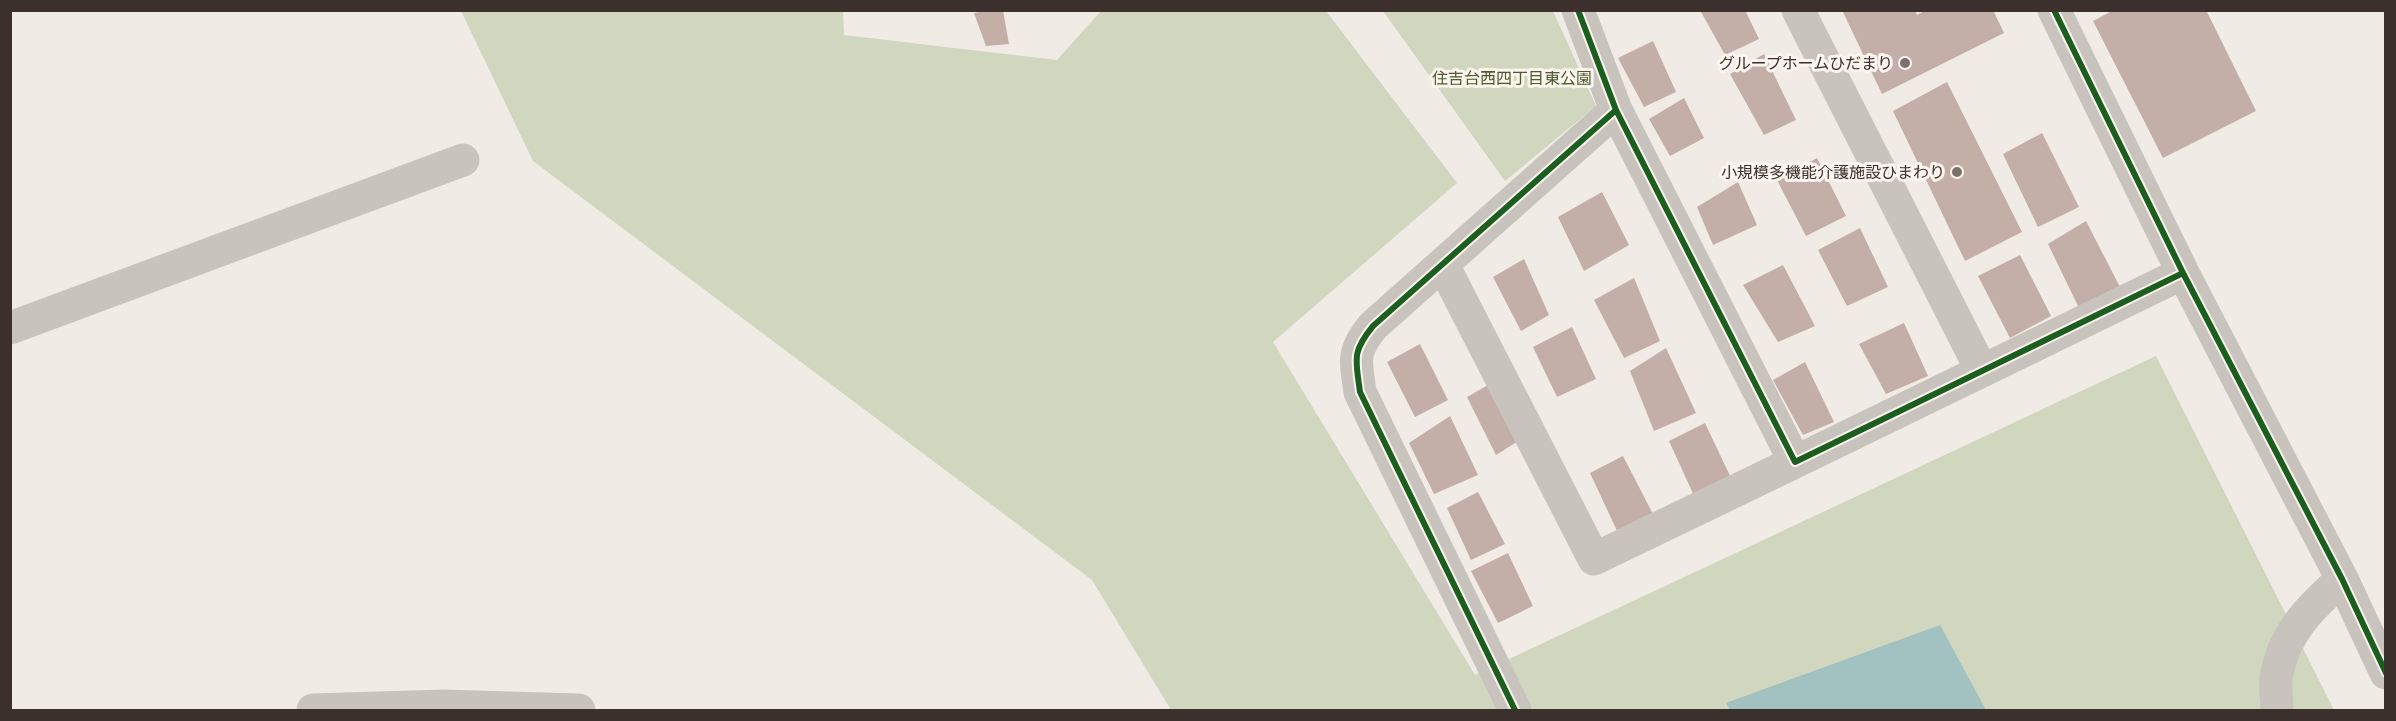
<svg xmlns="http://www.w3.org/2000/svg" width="2396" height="721" viewBox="0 0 2396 721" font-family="Figtree,'Noto Sans JP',sans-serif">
	<rect width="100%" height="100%" fill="#f0ebe5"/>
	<path fill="#d1d6bf" d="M461,11H843L844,35L1057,60L1101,11H1326L1457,183L1273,342L1475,675L2156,356L2334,710H1171L1092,580L533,161Z
		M1383,11H1553L1596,106L1505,181Z"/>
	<path fill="#a1c2c1" d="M1940,625L1986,710H1730L1726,703Z"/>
	<path fill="#c3afa7" d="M990,10H1003L1009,44L986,46L974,13Z
		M1700,10H1745L1759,39L1725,55Z
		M1842,10H1915L1917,15L1926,10H1993L2004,33L1882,94Z
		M2114,10H2206L2256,111L2163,158L2093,21Z
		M1653,41L1676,92L1644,107L1618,58Z
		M1764,54L1796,120L1764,135L1730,74Z
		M1947,82L2022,232L1965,261L1893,111Z
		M1684,98L1704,138L1670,156L1649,119Z
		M2042,133L2079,207L2038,227L2003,154Z
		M1817,158L1846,216L1806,236L1777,180Z
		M1738,182L1757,225L1713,245L1697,207Z
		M1602,192L1629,245L1584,271L1558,217Z
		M2086,221L2121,289L2079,308L2048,244Z
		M1860,228L1888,287L1847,306L1818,250Z
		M2020,255L2051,316L2010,338L1978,276Z
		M1524,259L1549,315L1521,331L1493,277Z
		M1783,265L1815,326L1778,342L1743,285Z
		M1634,278L1660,341L1624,358L1594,300Z
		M1904,323L1928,376L1886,394L1859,344Z
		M1572,327L1596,379L1557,397L1533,347Z
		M1420,344L1448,400L1415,417L1387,362Z
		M1666,348L1696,413L1654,431L1630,371Z
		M1805,362L1834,422L1803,435L1773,380Z
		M1490,384L1520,440L1496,455L1467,397Z
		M1450,416L1478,475L1434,494L1409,443Z
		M1705,423L1731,478L1695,498L1669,441Z
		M1623,456L1654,516L1619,535L1590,473Z
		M1478,492L1505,544L1471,560L1447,508Z
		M1508,553L1533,606L1498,623L1471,571Z"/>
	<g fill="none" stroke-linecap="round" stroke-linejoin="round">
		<path stroke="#c9c3be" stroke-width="33" d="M1578,10L1616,110L1795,462L2183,273
			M1798,10L1982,371
			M2054,10L2183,273L2342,579L2386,673
			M1443,265L1594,559L1795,462
			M10,328L463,160
			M313,710L444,706L579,710
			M1515,710L1360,392C1356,360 1351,353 1373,326L1616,110
			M2277,710C2277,699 2274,685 2277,673C2285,631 2312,606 2342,579"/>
		<g stroke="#fbf5ee" stroke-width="10">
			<path id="cycleway" d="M1578,10L1616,110L1795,462L2183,273
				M2054,10L2183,273L2342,579L2386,673
				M1515,710L1360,392C1356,360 1351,353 1373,326L1616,110"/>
		</g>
		<use href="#cycleway" stroke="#1b5e20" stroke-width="6"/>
	</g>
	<g fill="#7a716c" stroke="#fbf5ee" stroke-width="2">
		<circle cx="1905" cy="63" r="6"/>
		<circle cx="1957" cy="172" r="6"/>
	</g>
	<g text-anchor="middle" stroke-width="6" stroke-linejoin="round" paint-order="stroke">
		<g font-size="16" fill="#3b302b" stroke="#fbf5ee" text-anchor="end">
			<text x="1893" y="69">グループホームひだまり</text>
			<text x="1945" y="178">小規模多機能介護施設ひまわり</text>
		</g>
		<g font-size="16" fill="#4a5a2e" stroke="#fbf5ee">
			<text x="1512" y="84">住吉台西四丁目東公園</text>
		</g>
	</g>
	<rect width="2396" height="721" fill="none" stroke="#3b302b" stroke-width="24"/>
</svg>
